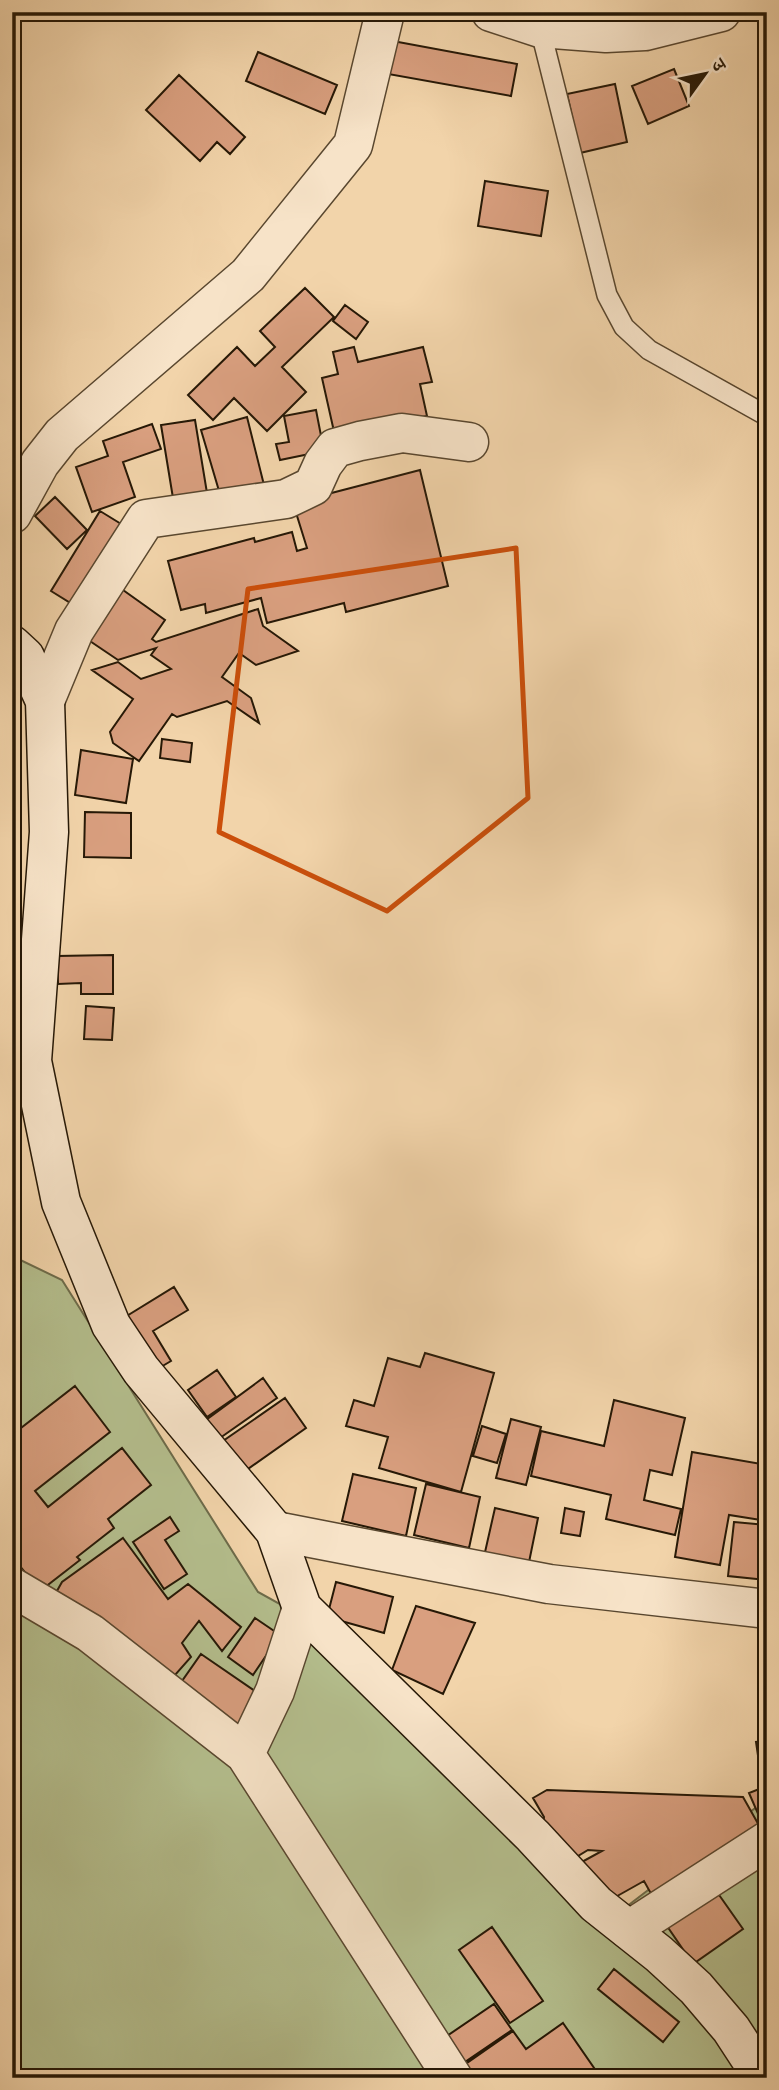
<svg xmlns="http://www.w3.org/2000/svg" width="779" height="2090" viewBox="0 0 779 2090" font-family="'EB Garamond','Noto Serif Devanagari',serif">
	<rect width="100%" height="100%" fill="#f2d4aa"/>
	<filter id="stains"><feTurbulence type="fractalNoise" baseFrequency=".00286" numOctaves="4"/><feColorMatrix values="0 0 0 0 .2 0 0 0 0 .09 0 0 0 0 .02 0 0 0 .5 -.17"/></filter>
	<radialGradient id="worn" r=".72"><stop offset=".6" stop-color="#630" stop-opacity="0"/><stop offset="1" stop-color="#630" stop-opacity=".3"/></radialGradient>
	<path fill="#b4be8d" stroke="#6d6b4a" stroke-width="2" d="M12,1256L62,1280L258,1592L316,1624L613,1917L767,1799V2078H12Z"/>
	<path fill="#d99f7f" stroke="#261806" stroke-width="2" d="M382,39L517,64L511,96L377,72Z
		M258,52L337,85L325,114L246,81Z
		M674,69L689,106L648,124L632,86Z
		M179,75L245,137L230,154L217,142L200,161L146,110Z
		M615,84L627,142L580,153L567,94Z
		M485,181L548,191L541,236L478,226Z
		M305,288L334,317L282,367L306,392L267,431L234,398L213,420L188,395L237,347L255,366L275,347L260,331Z
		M345,305L368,322L356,339L333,321Z
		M354,347L358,362L423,347L432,382L420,384L427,416L335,436L322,378L338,374L333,352Z
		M316,410L324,451L280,460L276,444L289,442L284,416Z
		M247,417L265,489L222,501L201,430Z
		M195,420L207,493L173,498L161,425Z
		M152,424L161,449L123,462L135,497L92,512L76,467L108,456L103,441Z
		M420,470L448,586L346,612L344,603L267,623L261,598L206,613L205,604L181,610L168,561L254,538L255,542L292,532L297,551L307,548L293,503Z
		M55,497L87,530L67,549L35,516Z
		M100,511L126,527L77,607L51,591Z
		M116,585L165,620L152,639L156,642L258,609L263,626L298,651L256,665L239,653L222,677L251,698L259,723L227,701L177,717L172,714L139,761L113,743L110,732L133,699L92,670L118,662L141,679L171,669L151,655L156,648L118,660L81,635Z
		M162,739L192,743L190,762L160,758Z
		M81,750L133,759L126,803L75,795Z
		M85,812L131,813V858L84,857Z
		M113,955V994H81V983L58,984L57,956Z
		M86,1006L114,1008L112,1040L84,1039Z
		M174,1287L188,1310L153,1331L171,1361L149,1374L117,1322Z
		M425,1353L494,1373L461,1492L379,1468L388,1437L346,1426L354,1400L374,1406L388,1358L420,1367Z
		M217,1370L236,1397L207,1417L188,1390Z
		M263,1378L277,1398L220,1438L206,1420Z
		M75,1386L110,1432L35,1491L48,1507L122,1448L151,1485L108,1519L114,1528L77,1557L80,1560L40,1591L12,1556V1435Z
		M285,1398L306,1428L245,1471L223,1441Z
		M614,1400L685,1418L672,1475L650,1470L644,1500L681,1509L675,1535L606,1519L611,1495L531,1476L541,1431L604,1446Z
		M511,1419L541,1427L526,1485L496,1478Z
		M482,1426L506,1434L497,1463L473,1456Z
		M692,1452L767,1465V1521L729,1515L720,1565L675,1557Z
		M353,1474L416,1488L406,1536L342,1521Z
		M426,1484L480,1497L469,1548L414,1535Z
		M495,1508L538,1518L527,1572L483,1561Z
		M565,1508L584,1512L580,1536L561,1533Z
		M170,1517L179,1531L165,1540L187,1574L164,1589L133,1542Z
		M734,1522L767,1525V1580L728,1576Z
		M123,1538L168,1599L188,1584L241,1627L222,1651L199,1621L182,1643L191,1657L168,1683L53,1598L62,1582Z
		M336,1582L393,1597L384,1633L327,1617Z
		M416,1606L475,1623L443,1694L392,1670Z
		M255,1618L280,1635L253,1675L228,1657Z
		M201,1654L268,1700L244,1738L175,1691Z
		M767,1741V1775L761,1776L756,1742Z
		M767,1786V1832H766L749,1793Z
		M547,1790L743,1797L765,1836L654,1899L644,1881L603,1904L580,1863L602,1851L588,1850L563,1865L543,1830L544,1817L533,1798Z
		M717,1892L743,1929L693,1964L667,1926Z
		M492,1927L543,2001L510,2023L459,1950Z
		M614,1969L679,2022L663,2042L598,1989Z
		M494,2004L512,2030L459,2066L441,2040Z
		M563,2023L601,2078H462L457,2070L513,2031L526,2049Z"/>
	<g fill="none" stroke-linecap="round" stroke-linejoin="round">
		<g stroke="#59472f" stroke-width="22">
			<path id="lane" d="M540,28L607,295L624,327L649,350L767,416"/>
		</g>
		<g stroke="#59472f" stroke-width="41">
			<path id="street" d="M491,12L540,28L606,33L645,31L721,12
				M12,514L40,463L62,435L248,275L353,145L385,12
				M45,701L74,631L146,519L286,499L313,486L323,464L335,448L360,441L402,433L469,442
				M275,1531L549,1584L767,1609
				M12,1587L90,1633L245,1754L275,1691L302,1608
				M245,1754L453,2078
				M629,1930L767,1841"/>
		</g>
		<g stroke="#261806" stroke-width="41">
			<path id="secondary" d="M12,645L25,657L45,701L49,832L32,1061L61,1202L111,1325L141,1370L275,1531L302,1608L533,1836L596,1904L659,1954L696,1988L731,2029L763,2078"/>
		</g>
		<use href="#lane" stroke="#f7e3c8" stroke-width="19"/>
		<use href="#street" stroke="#f7e3c8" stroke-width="38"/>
		<use href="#secondary" stroke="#f7e3c8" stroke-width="38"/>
	</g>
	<path fill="none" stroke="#cb4f0b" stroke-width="5" stroke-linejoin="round" d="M516,548L528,798L387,911L219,832L248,589Z"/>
	<rect width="779" height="2090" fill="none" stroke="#f2d4aa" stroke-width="42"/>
	<rect x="14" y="14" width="751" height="2062" fill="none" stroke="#261806" stroke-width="3.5"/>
	<rect x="21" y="21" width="737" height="2048" fill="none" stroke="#261806" stroke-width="2"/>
	<g transform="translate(705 74) rotate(57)" stroke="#f7e3c8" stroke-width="5" paint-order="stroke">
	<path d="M0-5L12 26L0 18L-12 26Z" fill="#261806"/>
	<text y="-10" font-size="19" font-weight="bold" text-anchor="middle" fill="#261806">उ</text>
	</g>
	<rect width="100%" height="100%" filter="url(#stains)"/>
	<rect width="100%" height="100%" fill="url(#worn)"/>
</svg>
